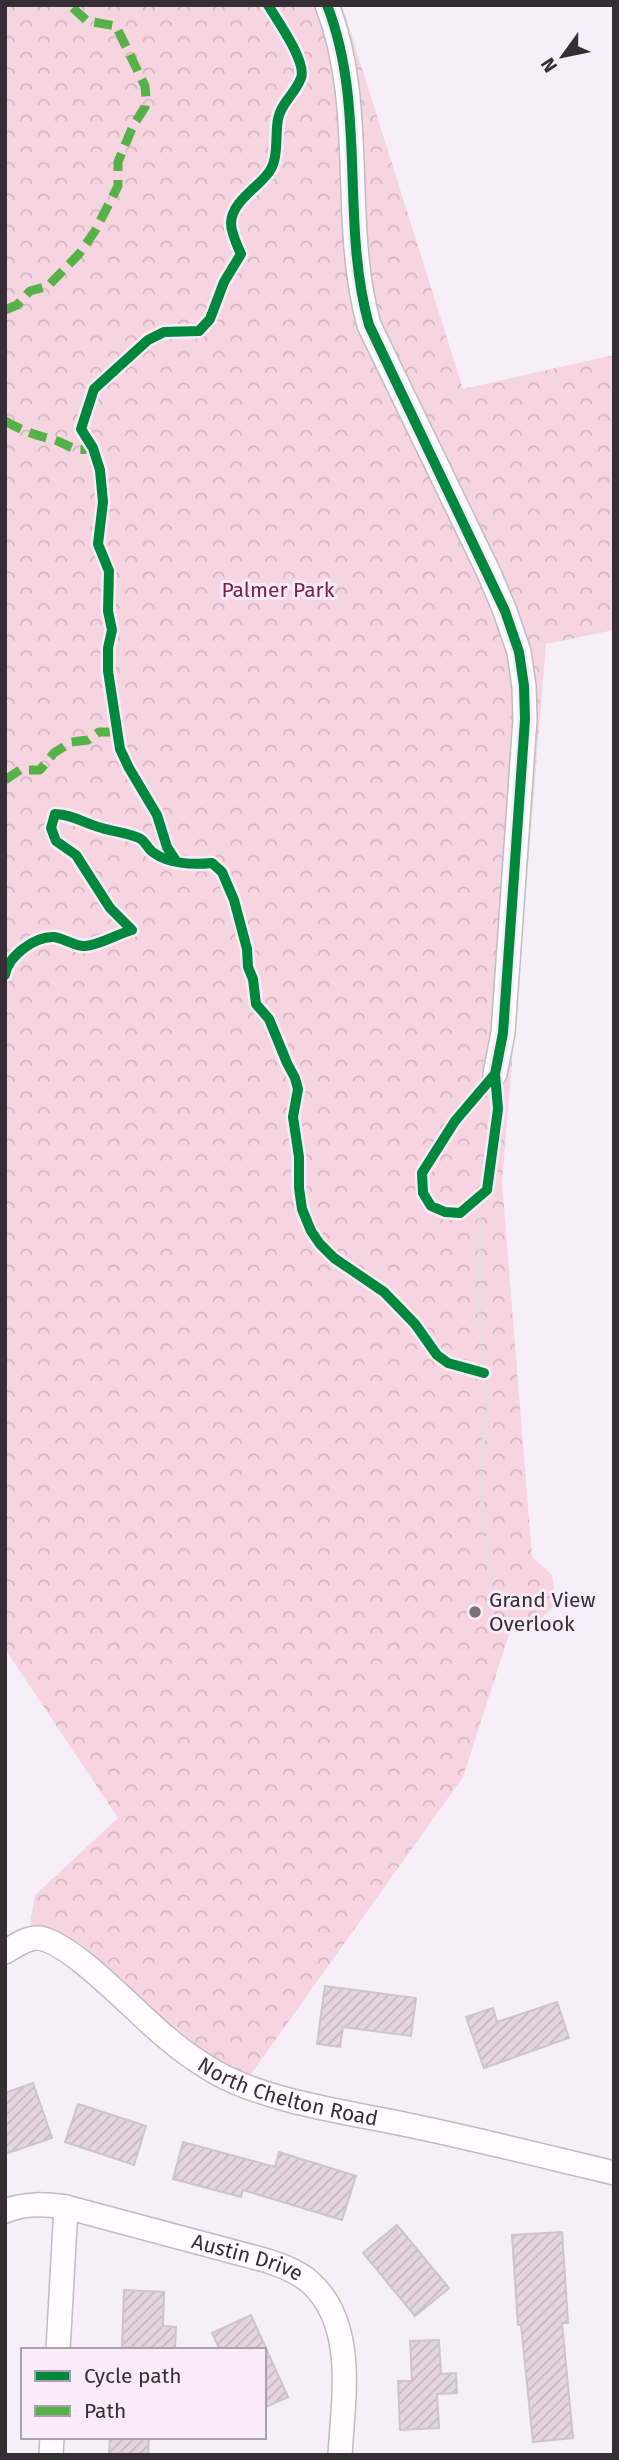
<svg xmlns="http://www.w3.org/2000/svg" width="619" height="2460" viewBox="0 0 619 2460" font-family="'Fira Sans',sans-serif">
	<defs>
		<pattern id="forest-crowns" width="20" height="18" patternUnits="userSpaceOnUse" patternTransform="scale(1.75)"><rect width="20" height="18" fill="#f6d5e1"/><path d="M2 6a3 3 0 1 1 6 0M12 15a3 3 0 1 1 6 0" fill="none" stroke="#d4b7c2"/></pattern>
		<pattern id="building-hatch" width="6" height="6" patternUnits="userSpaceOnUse" patternTransform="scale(1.75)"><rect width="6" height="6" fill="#e6d5e1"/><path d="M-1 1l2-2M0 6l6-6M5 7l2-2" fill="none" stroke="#c6b7c2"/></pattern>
	</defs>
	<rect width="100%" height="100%" fill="#f6eef8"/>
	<path fill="url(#forest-crowns)" d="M5,5H342L463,389L614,355V630L546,644L502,1183L532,1557L552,1575L556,1604L535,1625L513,1622L463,1777L251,2074L235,2071L217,2062L60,1932L44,1927L30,1925L35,1895L118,1818L5,1649Z"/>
	<path fill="url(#building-hatch)" stroke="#ccc5cb" stroke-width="2" d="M325,1986L416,1998L411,2036L343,2027L340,2047L317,2044Z
		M557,2002L569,2038L484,2068L466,2017L493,2008L497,2022Z
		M33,2083L52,2138L5,2154V2093Z
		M78,2104L146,2126L134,2165L65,2142Z
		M183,2142L275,2167L279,2152L356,2176L342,2220L243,2190L241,2197L173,2179Z
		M397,2225L449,2288L415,2316L363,2253Z
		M562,2232L568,2323H562L573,2438L533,2442L521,2325H518L512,2235Z
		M124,2290L164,2292L163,2326L176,2327L175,2350L122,2347Z
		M251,2315L288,2397L264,2408V2350H220L212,2333Z
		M439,2340L441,2374L456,2373L457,2393L437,2394L439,2428L400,2430L398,2381H412L410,2341Z
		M110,2437H149L148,2455H109Z"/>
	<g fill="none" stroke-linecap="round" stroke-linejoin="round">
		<g stroke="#c1bbc2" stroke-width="14">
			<path id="lane" d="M495,1074L498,1109L487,1190L460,1213L445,1212L431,1206L423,1193L422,1173L455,1121Z"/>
		</g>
		<g stroke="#c1bbc2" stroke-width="26">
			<g id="street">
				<path d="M327,5C367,107 340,221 369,325L489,573L505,611L519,652L524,686L525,719L503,1033L495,1074"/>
				<path id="s1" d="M5,1952C15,1946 27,1937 39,1938C73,1943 138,2015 167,2038C182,2051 198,2062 215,2072C267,2102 353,2113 413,2126C480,2140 547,2157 614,2173"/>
				<path id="s2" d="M5,2211C26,2203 44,2204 66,2207L268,2261C283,2266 299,2272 311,2283C357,2326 343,2400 340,2455"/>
				<path d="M58,2350L66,2207"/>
				<path d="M51,2455L52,2437"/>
			</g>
		</g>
		<path stroke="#e0dee0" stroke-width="4.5" stroke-dasharray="3.5 3.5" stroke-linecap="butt" d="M479,1215L481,1221L479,1307L487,1397L481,1479L483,1524L492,1580"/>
		<use href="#lane" stroke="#fefcfe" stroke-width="10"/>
		<use href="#street" stroke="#fefcfe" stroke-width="23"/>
		<path stroke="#56b246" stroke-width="9" stroke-dasharray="18 9" stroke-linecap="butt" d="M5,310L17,305L30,291L48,286L79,254L95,231L118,186V162L133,126L145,107L146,98L145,86L116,26L87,21L70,5
			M5,421C21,430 34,435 51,439C70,444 71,453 93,448
			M5,780L20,770H40L54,753L71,742L88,740L99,732H118"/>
		<g stroke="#faebfb" stroke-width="15">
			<path id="cycleway" d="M327,5C367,107 340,221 369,325L505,611L519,652L524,686L525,719L503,1033L495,1074L498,1109L487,1190L460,1213L445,1212L431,1206L423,1193L422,1173L455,1121L495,1074
				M176,861L167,847L157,815L129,768L120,749L108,671V648L112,630L108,611L109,571L98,544L103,502L100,470L93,448L81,429L94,389L148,340L164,332L199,331L210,319L224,282L241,254C237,245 231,233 231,223C232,201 258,188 269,172C279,159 275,135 278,119C281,103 295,94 301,78C307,62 277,20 268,5
				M5,975C8,956 35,936 54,937C64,938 75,947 85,946C100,945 117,934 132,930L110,908L76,855L56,841L51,828L55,814C72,814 85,824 102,828C114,832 126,832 139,838C146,841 147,849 154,853C169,864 194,865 212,863L222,872L234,900L247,949L248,967L253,979L256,1004L269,1019L287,1063L295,1078L298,1089L293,1117L299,1157V1188L302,1209L311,1231L320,1244L334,1258L384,1292L415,1324L437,1355L448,1363L484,1373"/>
		</g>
		<use href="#cycleway" stroke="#00873e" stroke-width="10"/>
	</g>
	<circle fill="#797279" stroke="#faebfb" stroke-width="2.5" cx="475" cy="1612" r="7"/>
	<g text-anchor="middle" stroke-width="6" stroke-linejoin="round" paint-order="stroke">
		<g font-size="21" fill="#7b2244" stroke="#faebfb">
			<text x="278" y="597">Palmer Park</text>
		</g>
		<g font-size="21" fill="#352f35" stroke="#faebfb" text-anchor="start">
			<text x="489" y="1607">Grand View<tspan x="489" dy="24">Overlook</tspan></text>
		</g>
		<g font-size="21" fill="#352f35" stroke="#faebfb">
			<text dy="7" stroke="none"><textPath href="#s1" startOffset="336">North Chelton Road</textPath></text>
			<text dy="7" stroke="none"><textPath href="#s2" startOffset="250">Austin Drive</textPath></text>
		</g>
	</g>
	<rect width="619" height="2460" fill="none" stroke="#352f35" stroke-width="14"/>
	<rect x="21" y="2348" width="245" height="91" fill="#faebfb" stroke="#aba0ac" stroke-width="2"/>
	<rect x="35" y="2371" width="35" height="10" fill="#00873e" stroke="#aba0ac" stroke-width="2"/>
	<text x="84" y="2383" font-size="21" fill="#352f35">Cycle path</text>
	<rect x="35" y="2406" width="35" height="10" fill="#56b246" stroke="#aba0ac" stroke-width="2"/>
	<text x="84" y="2418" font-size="21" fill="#352f35">Path</text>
	<g transform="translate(563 56) rotate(237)" stroke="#faebfb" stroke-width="5" paint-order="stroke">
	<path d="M0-5L12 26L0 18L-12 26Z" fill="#352f35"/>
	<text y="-10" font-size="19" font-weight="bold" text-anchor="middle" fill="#352f35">N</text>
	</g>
</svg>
